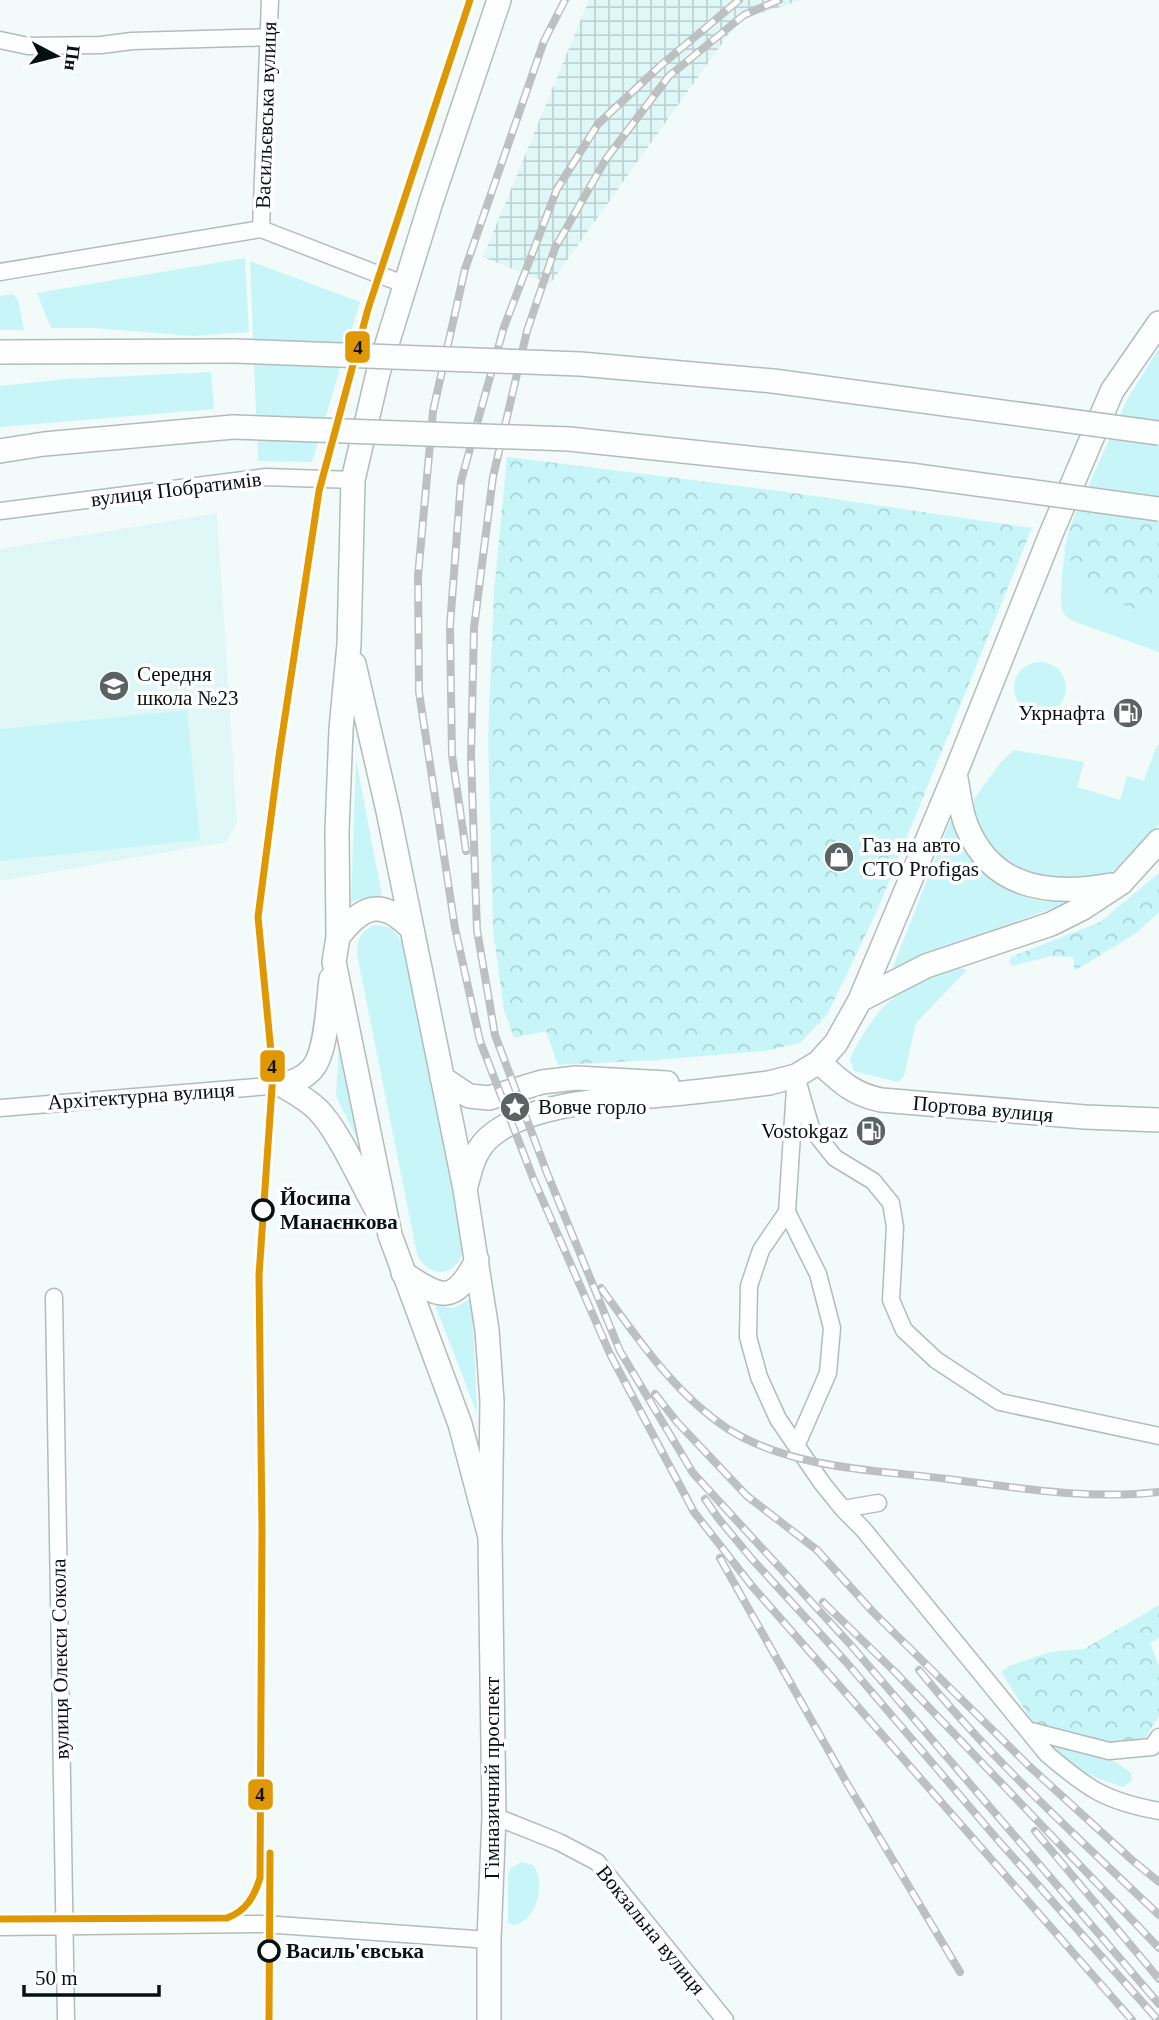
<svg xmlns="http://www.w3.org/2000/svg" width="1159" height="2020" viewBox="0 0 1159 2020" font-family="Georgia,serif">
	<defs>
		<pattern id="industrial-grid" width="8" height="8" patternUnits="userSpaceOnUse" patternTransform="scale(1.75)"><rect width="8" height="8" fill="#e0f7f8"/><path d="M0 4h8M4 0v8" fill="none" stroke="#bfd3d4"/></pattern>
		<pattern id="forest-crowns" width="20" height="18" patternUnits="userSpaceOnUse" patternTransform="scale(1.75)"><rect width="20" height="18" fill="#c8f6f8"/><path d="M2 6a3 3 0 1 1 6 0M12 15a3 3 0 1 1 6 0" fill="none" stroke="#aad2d4"/></pattern>
	</defs>
	<rect width="100%" height="100%" fill="#f2fafa"/>
	<path fill="#e0f7f8" d="M217,513L237,823L226,842L0,881V549Z"/>
	<path fill="url(#industrial-grid)" d="M589,0H801L738,21L550,284L483,257Z"/>
	<path fill="#c8f6f8" d="M245,258L249,332L193,336L93,328H51L37,293Z
		M250,261L360,302L312,462L258,461Z
		M13,294L18,300L24,330H0V296Z
		M1159,348V652L1073,621C1070,619 1067,617 1064,614C1056,603 1066,544 1069,529L1128,398Z
		M211,372L214,409L0,427V386L68,379Z
		M1014 688a26 26 0 1 1 52 0a26 26 0 1 1-52 0Z
		M187,710L200,840L0,861V729Z
		M1157,745H1159V824L1119,868L1102,876L1059,882L1018,871L999,856L987,841L975,819L974,799L1000,763L1014,750L1084,762L1077,787L1120,800L1127,776L1144,781Z
		M356,759L383,901L367,897L351,902Z
		M953,814C974,851 986,887 1032,899C1044,903 1058,901 1071,902L926,953L892,969Z
		M374,925L392,928L403,943L463,1243C464,1275 430,1283 417,1254L357,954C357,939 361,931 374,925Z
		M958,968L967,970L916,1023L904,1076L898,1082L854,1071L850,1058C877,1005 900,983 958,968Z
		M340,1030L367,1159L336,1096Z
		M472,1298L477,1413L435,1305L454,1308Z
		M1047,1742C1074,1749 1110,1753 1131,1773L1132,1781L1123,1787C1087,1775 1074,1770 1047,1742Z
		M521,1862L533,1865C547,1881 537,1923 513,1925L508,1922V1873L511,1868Z"/>
	<path fill="url(#forest-crowns)" d="M507,457L773,490L1032,528L877,911L827,1015L800,1043L765,1051L656,1060L558,1065L546,1031L514,1038L504,1010L493,930L488,736L494,592Z
		M1076,512L1159,521V606L1130,609L1105,595L1080,574L1064,550Z
		M1159,873V912L1135,934L1074,971V957L1051,956L1012,966L1009,962L1011,957L1100,922Z
		M1159,1605V1638L1150,1643L1159,1666V1716L1144,1740C1104,1749 1072,1738 1035,1726L1001,1672L1009,1666L1050,1652L1084,1649Z"/>
	<g fill="none" stroke-linecap="round" stroke-linejoin="round">
		<g stroke="#b3bbbb" stroke-width="19">
			<path id="street" d="M0,40L28,46L101,45L132,41L269,37
				M261,229L270,0
				M0,272L261,229L406,285
				M0,511L266,477L353,480
				M796,1076L811,1128L835,1158L873,1181L891,1203L895,1227L891,1300L904,1330L936,1360L1000,1402L1159,1436
				M795,1088L787,1212L818,1274L832,1328L828,1373L797,1444
				M0,1108L282,1085
				M787,1212L761,1250L749,1286L748,1337L759,1377L778,1419L822,1483L843,1509L863,1529L1047,1754C1088,1789 1105,1801 1159,1811
				M54,1297L66,2020
				M843,1509L878,1503
				M1031,1731L1109,1751L1152,1747L1159,1737
				M494,1816L559,1842L597,1862L725,2020
				M0,1927L264,1924L489,1940"/>
		</g>
		<g stroke="#b3bbbb" stroke-width="26">
			<path id="secondary" d="M0,352L233,351
				M0,451L44,444L233,427
				M354,664L388,811L465,1189L487,1330L492,1401L490,1537L494,1816L489,1940V2020
				M955,774C959,791 960,811 967,827C993,890 1051,896 1111,885
				M338,937C361,907 380,897 410,927
				M860,1000L926,966L1051,924L1083,908L1121,883L1159,841
				M819,1062C840,1081 852,1094 881,1100L1085,1117L1159,1120
				M442,1078L469,1096L489,1098L542,1082L576,1078L667,1083
				M282,1085C295,1093 307,1099 318,1110C339,1131 363,1186 379,1214
				M282,1085C292,1082 303,1079 311,1070C327,1055 328,1001 331,979
				M466,1186C471,1167 475,1148 492,1135C534,1101 620,1099 673,1094C705,1091 737,1087 769,1083L796,1076L819,1062L836,1043L860,1000L955,774L1051,534L1112,391L1159,323
				M403,1273C441,1299 454,1305 477,1260
				M490,1537L460,1424L390,1235L334,962L338,937L337,831L341,729L349,644L353,480L378,373L431,202L499,0"/>
		</g>
		<use href="#street" stroke="#fdfefe" stroke-width="16"/>
		<use href="#secondary" stroke="#fdfefe" stroke-width="23"/>
		<g stroke="#bdc0c0" stroke-width="8">
			<path id="rail" d="M565,0L544,41L465,269L433,411L418,576L419,692L455,928L480,1041L533,1178L610,1354L694,1512L752,1586L1132,2020
				M779,0L744,15L669,76L606,159L555,248L527,331L493,477L474,628L471,757L477,930L495,1035L547,1173L620,1351L693,1473L849,1643L1159,2004
				M466,851L452,755L450,626L461,481L504,327L557,189L598,124L660,66L739,0
				M601,1288C638,1339 675,1394 728,1429C792,1469 875,1470 948,1479C1018,1488 1089,1500 1159,1492
				M655,1394L677,1422L747,1496L817,1550L873,1612L1028,1765L1132,1860L1159,1882
				M705,1499L718,1518L752,1559L847,1663L997,1839L1158,2020
				M720,1558L848,1785L960,1972
				M823,1602L896,1673L1159,1948
				M919,1670C991,1759 1076,1836 1159,1915
				M1035,1831L1159,1979"/>
		</g>
		<use href="#rail" stroke="#fff" stroke-width="5" stroke-dasharray="16" stroke-linecap="butt"/>
		<g stroke="#b3bbbb" stroke-width="26" stroke-linecap="butt">
			<path id="secondary-bridge" d="M233,351L580,364L773,381L1159,433
				M233,427L569,439L910,475L1159,509"/>
		</g>
		<use href="#secondary-bridge" stroke="#fdfefe" stroke-width="23"/>
		<g stroke="#fff" stroke-width="12">
			<path id="tram-1" d="M0,1919L227,1918C246,1911 254,1897 260,1878L262,1529L259,1275L273,1073L258,917L279,756L319,491L368,309L470,0
				M269,2020L270,1853"/>
		</g>
		<use href="#tram-1" stroke="#df9702" stroke-width="7"/>
	</g>
	<defs>
		<g id="school-disc" transform="scale(1.575)"><circle r="9.5" fill="#5a6363" stroke="#fff"/><path d="M0-5L7-2L0 1L-7-2ZM-4 1L0 2.5L4 1V4Q0 6-4 4Z" fill="#fff"/></g>
		<g id="fuel-disc" transform="scale(1.575)"><circle r="9.5" fill="#5a6363" stroke="#fff"/><path d="M-5.5-6h7V0h2V4h1.3V-2.5L3-4.5l.8-.8L6-3V5H2.5V1h-1V6h-7ZM-4.2-4.7v3.2H.2V-4.7Z" fill="#fff"/></g>
		<g id="shop-disc" transform="scale(1.575)"><circle r="9.5" fill="#5a6363" stroke="#fff"/><path d="M-5-2.5h2.3a2.7 3.5 0 0 1 5.4 0H5L5.5 6h-11ZM-1.5-2.5h3a1.5 2.3 0 0 0-3 0Z" fill="#fff"/></g>
		<g id="sight-disc" transform="scale(1.575)"><circle r="9.5" fill="#5a6363" stroke="#fff"/><path d="M0-6L1.8-2.2L6-1.7L2.9 1.2L3.7 5.4L0 3.3L-3.7 5.4L-2.9 1.2L-6-1.7L-1.8-2.2Z" fill="#fff"/></g>
	</defs>
	<g fill-rule="evenodd">
		<use href="#school-disc" x="114" y="686"/>
		<use href="#fuel-disc" x="1128" y="713"/>
		<use href="#shop-disc" x="839" y="857"/>
		<use href="#sight-disc" x="515" y="1107"/>
		<use href="#fuel-disc" x="871" y="1131"/>
	</g>
	<g fill="#fff" stroke="#081112" stroke-width="3.5">
		<circle cx="263" cy="1210" r="10"/>
		<circle cx="269" cy="1951" r="10"/>
	</g>
	<g text-anchor="middle" stroke-width="7" stroke-linejoin="round" paint-order="stroke">
		<g font-size="21" fill="#081112" stroke="#fff">
			<text transform="translate(266 115) rotate(-88)" y="7">Васильєвська вулиця</text>
			<text transform="translate(176 489) rotate(-7)" y="7">вулиця Побратимів</text>
			<text transform="translate(141 1096) rotate(-4)" y="7">Архітектурна вулиця</text>
			<text transform="translate(983 1109) rotate(5)" y="7">Портова вулиця</text>
			<text transform="translate(60 1659) rotate(-91)" y="7">вулиця Олекси Сокола</text>
			<text transform="translate(492 1778) rotate(-90)" y="7">Гімназичний проспект</text>
			<text transform="translate(651 1930) rotate(51)" y="7">Вокзальна вулиця</text>
		</g>
		<g font-size="21" fill="#081112" stroke="#fff" text-anchor="start">
			<text x="137" y="681">Середня<tspan x="137" dy="24">школа №23</tspan></text>
			<text x="1105" y="720" text-anchor="end">Укрнафта</text>
			<text x="862" y="852">Газ на авто<tspan x="862" dy="24">СТО Profigas</tspan></text>
			<text x="538" y="1114">Вовче горло</text>
			<text x="848" y="1138" text-anchor="end">Vostokgaz</text>
		</g>
		<g font-size="21" font-weight="bold" fill="#081112" stroke="#fff" text-anchor="start">
			<text x="280" y="1205">Йосипа<tspan x="280" dy="24">Манаєнкова</tspan></text>
			<text x="286" y="1958">Василь'євська</text>
		</g>
	</g>
	<g stroke="#fff" stroke-width="2.5">
		<rect x="344" y="330" width="27" height="34" rx="7" fill="#df9702"/>
		<rect x="259" y="1049" width="27" height="34" rx="7" fill="#df9702"/>
		<rect x="247" y="1778" width="27" height="33" rx="7" fill="#df9702"/>
	</g>
	<g font-size="19" text-anchor="middle" font-weight="bold" fill="#111">
		<text x="358" y="354">4</text>
		<text x="272" y="1073">4</text>
		<text x="260" y="1801">4</text>
	</g>
	<g transform="translate(56 56) rotate(97)" stroke="#ffffff" stroke-width="5" paint-order="stroke">
	<path d="M0-5L12 26L0 18L-12 26Z" fill="#081112"/>
	<text y="-10" font-size="19" font-weight="bold" text-anchor="middle" fill="#081112">Пн</text>
	</g>
	<path d="M24 1985v10h135v-10" fill="none" stroke="#081112" stroke-width="3.5"/>
	<text x="35" y="1985" font-size="21" fill="#081112" stroke="#ffffff" stroke-width="5" paint-order="stroke">50 m</text>
</svg>
